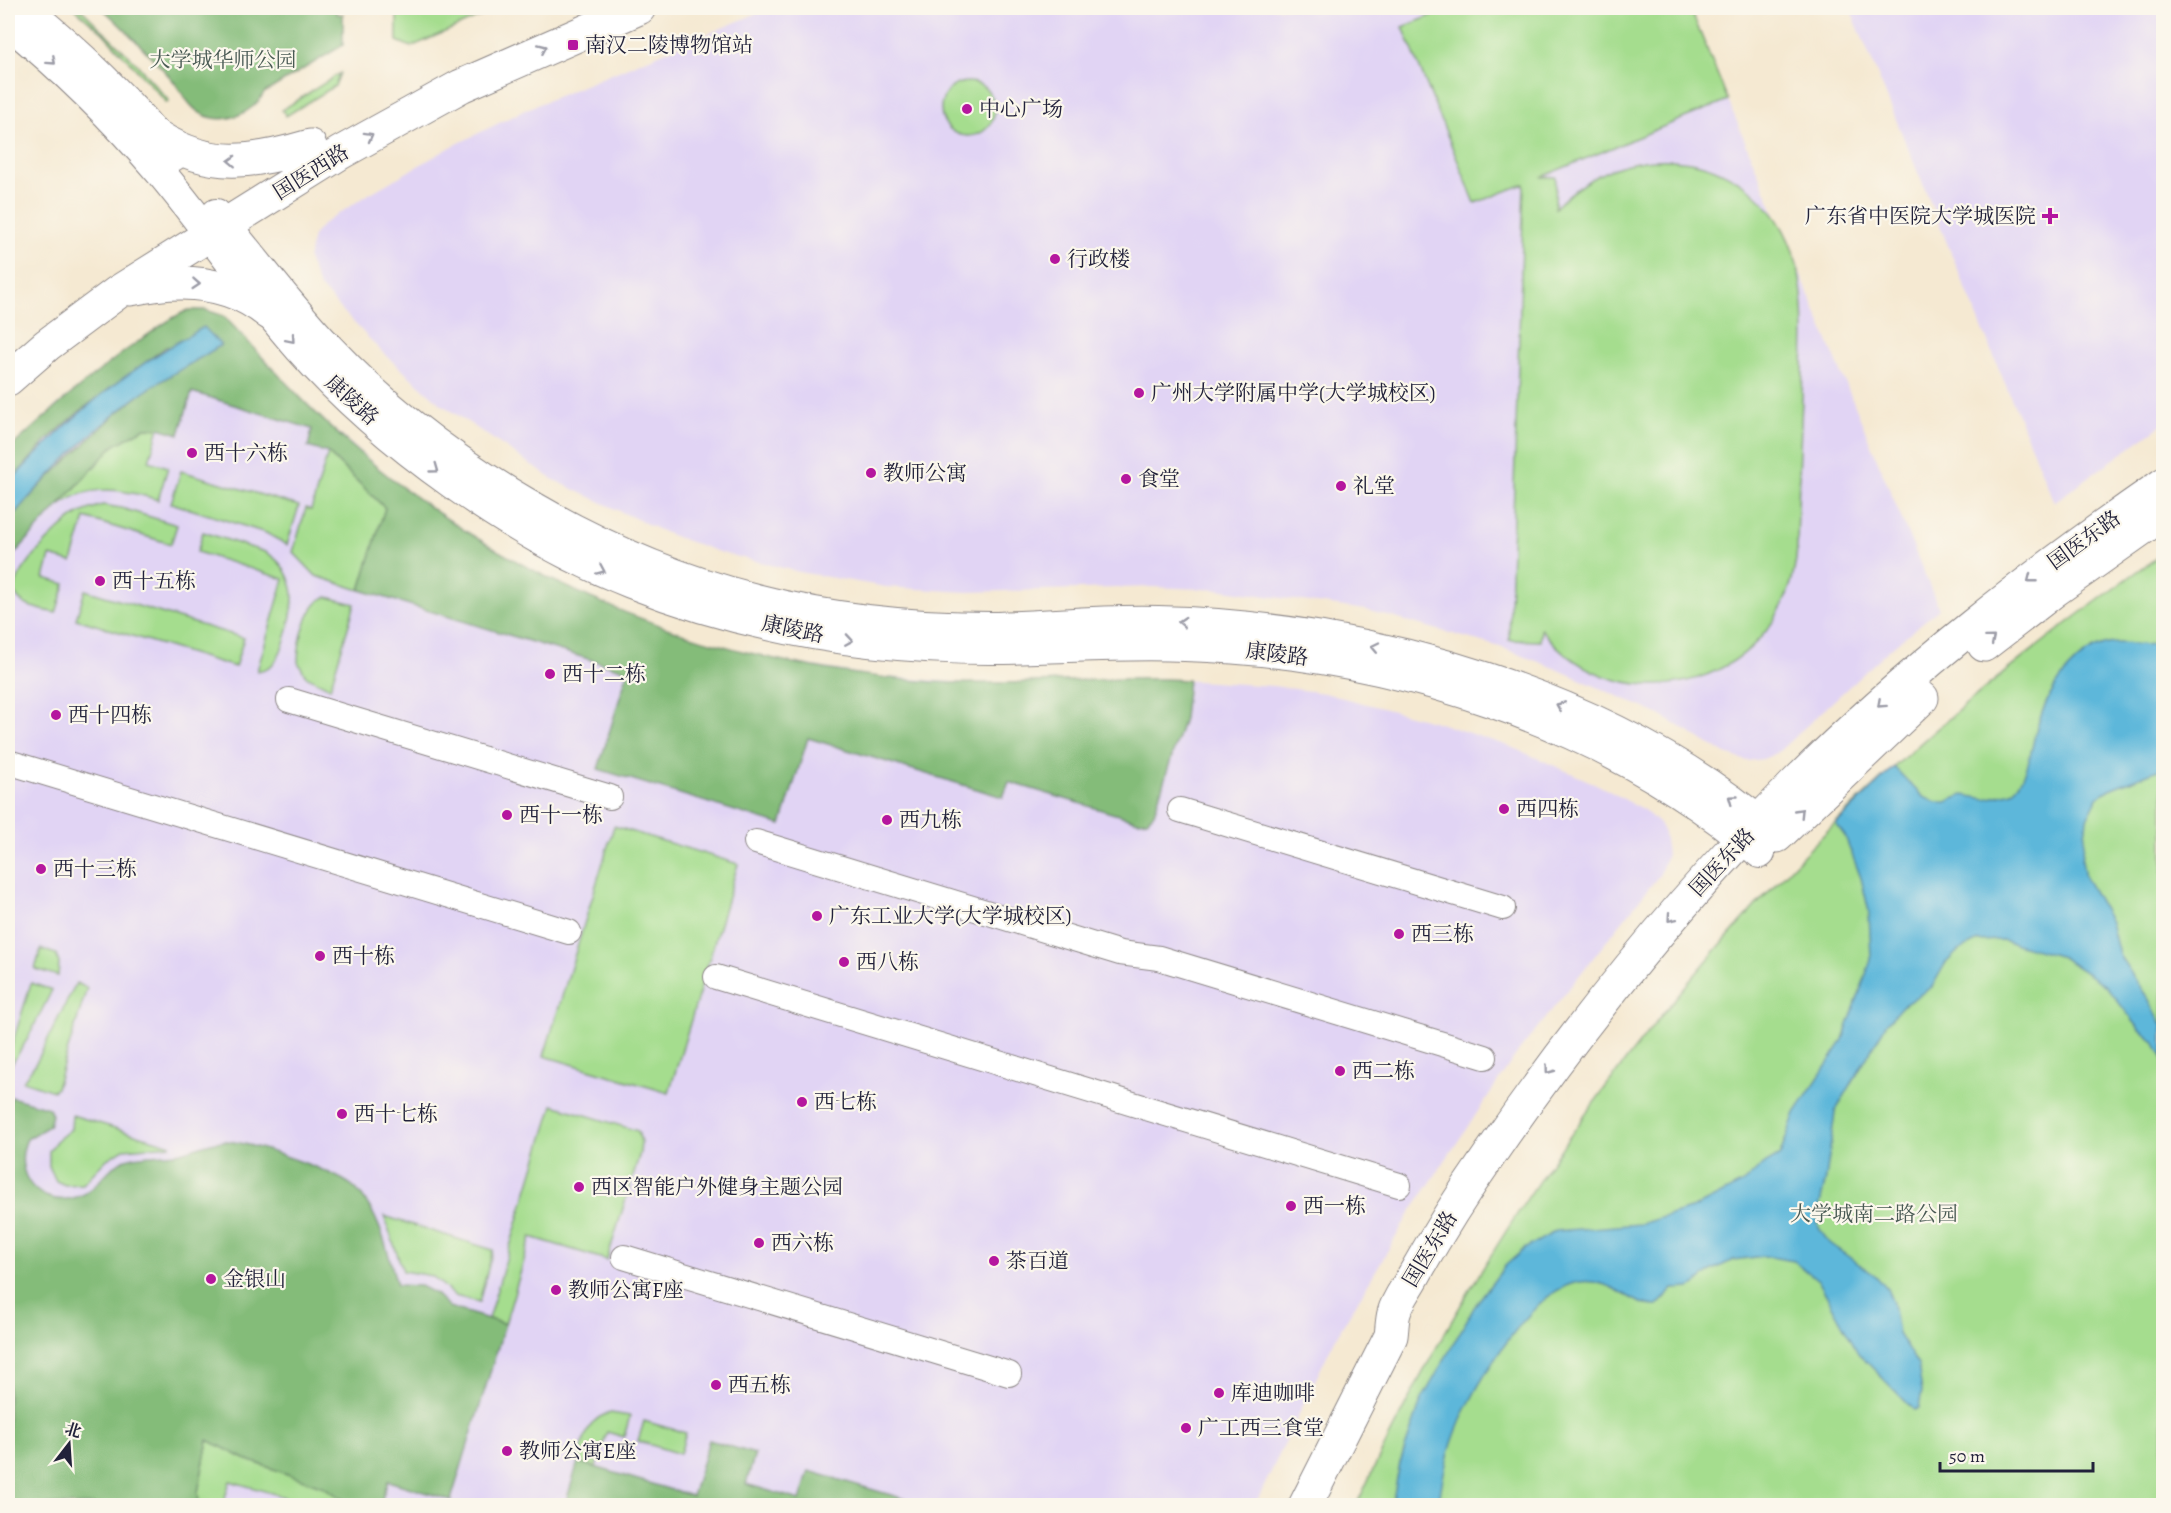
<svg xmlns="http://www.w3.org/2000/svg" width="2171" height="1513" viewBox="0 0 2171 1513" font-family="Alegreya,'Noto Serif SC',serif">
	<rect width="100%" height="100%" fill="#fbf7ec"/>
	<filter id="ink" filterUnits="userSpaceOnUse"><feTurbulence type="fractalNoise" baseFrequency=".0167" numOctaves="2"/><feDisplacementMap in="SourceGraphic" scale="12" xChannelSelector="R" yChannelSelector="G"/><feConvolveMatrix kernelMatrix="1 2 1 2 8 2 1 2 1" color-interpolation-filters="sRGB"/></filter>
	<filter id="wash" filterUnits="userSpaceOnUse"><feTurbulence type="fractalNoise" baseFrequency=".008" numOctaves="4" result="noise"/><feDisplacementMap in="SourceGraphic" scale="24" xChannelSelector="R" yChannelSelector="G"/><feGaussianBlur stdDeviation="1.35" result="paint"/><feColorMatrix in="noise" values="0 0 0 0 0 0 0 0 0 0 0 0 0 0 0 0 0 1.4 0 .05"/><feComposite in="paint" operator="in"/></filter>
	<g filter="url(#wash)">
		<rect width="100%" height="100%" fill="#f5e9d2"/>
		<path fill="#e1d4f4" d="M770,8H1690L1777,219L1793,250L1802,278L1939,609L1891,648L1777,753L1763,759L1747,761L1726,754L1658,714L1552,667L1500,647L1366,610L1224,590L1152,587L967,592L886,587L799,572L719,552L668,534L552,479L441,404L383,353L319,286L308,259L313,236L323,224L369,194L451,147L527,109Z
			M1850,8H2163V424L2054,502Z
			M200,309L224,316L314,412L406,491L490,547L531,570L581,595L672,631L766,658L874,676L983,684L1150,678L1273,686L1324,693L1436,722L1514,748L1598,785L1644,810L1660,825L1664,833L1667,854L1660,874L1515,1056L1410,1213L1335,1339L1255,1505L8,1506V450L58,404L115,358L174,317Z"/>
		<path fill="#a5dd8e" stroke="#648064" stroke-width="1.5" d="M74,8H80L135,62L169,101L167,103L103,33Z
			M397,8H499L411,47L397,41Z
			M1451,8H1690L1728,100L1541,177H1556L1555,208C1589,172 1633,155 1682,161C1704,163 1727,173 1745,186C1815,237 1804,322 1802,398C1800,448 1798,498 1797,548C1789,682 1624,734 1541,629L1540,641L1509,640L1524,184L1475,203L1403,27Z
			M340,73L335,86L286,116L282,110Z
			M941 109a27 27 0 1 1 54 0a27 27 0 1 1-54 0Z
			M145,428H159L149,461L168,467L158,500C122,489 88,482 57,508L113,446Z
			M328,453L385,508L360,590L316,576L293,552L306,508L311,510Z
			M181,471L299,506L287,545L266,533L171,503Z
			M103,505L121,508L177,525L171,544L85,518L72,562L50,556L44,578L65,584L56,613C45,610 24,608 17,597C4,579 61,525 77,515C85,510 94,508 103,505Z
			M203,532L265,552C279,559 288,572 292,588C296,604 285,651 273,664C269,668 263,670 257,671L284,579L197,552Z
			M2163,553V1505L1356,1506C1484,1228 1670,973 1895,766C1979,689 2070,619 2163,553Z
			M85,590L244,638L235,667L76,619Z
			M327,597L355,604L330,688L306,676L298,662C298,644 307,601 327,597Z
			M614,826L738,864L669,1093L544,1056Z
			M41,949L56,954L59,963L58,976L35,969Z
			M31,983L52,990L27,1040L8,1070V1058Z
			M76,983L87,988L56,1088L53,1091L23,1081L37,1061Z
			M553,1105L638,1131L641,1142L640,1153L607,1260L531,1237L505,1324L488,1319Z
			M72,1115L171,1145L124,1149L107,1159L83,1184L65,1185L56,1181L49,1166V1151L56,1141L71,1129Z
			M384,1216L493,1250L479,1302L455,1296L432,1276L403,1271Z
			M611,1413L630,1416L624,1437L607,1432L596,1467L578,1462C584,1442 586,1417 611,1413Z
			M644,1421L686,1433L680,1454L638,1441Z
			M208,1440L245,1459L324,1487L352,1505H312L230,1481L223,1505L199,1506L198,1492Z"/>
		<path fill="#84bc79" stroke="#536f5a" stroke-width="1.5" d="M102,8H343L337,9V14H343V45L264,93C253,113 226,125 204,115C188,108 182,90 170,77C148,53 126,30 102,8Z
			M189,310H206L224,316C266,361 306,407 353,447C515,588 721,668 934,682C1019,687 1103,675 1188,680L1184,718L1154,813L1147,820L1138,821L1009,782L1003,797L808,738L781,825L598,769L628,671L360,590L385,508L328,453L308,447L312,429L192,392L179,434L159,428H145L113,446L8,561V521L41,485L117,413L145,391L220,345L166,347L81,410L46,441L8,484V450C51,411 94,372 142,339C157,329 172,316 189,310Z
			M11,1097L49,1108L52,1115L49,1126L27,1139C11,1174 39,1209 77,1197C98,1191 106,1166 126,1159C144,1153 163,1156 181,1152C195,1149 210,1141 225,1141C249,1142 340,1172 356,1189C380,1214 388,1253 397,1285L420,1286L436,1294L449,1307L505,1324L451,1500L388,1481L380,1505H352L324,1487L245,1459L208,1440L198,1492L199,1505H8V1108Z
			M709,1440L755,1454L746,1484L800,1500L809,1471L925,1505H565L578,1462L692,1496Z"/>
		<path fill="#5db7da" stroke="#406c8a" stroke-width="1.5" d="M204,327L221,345C192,364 161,379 134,399C88,433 46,478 8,521V484C70,417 123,371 204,327Z
			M2163,641V768L2112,788L2098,797L2087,819L2082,860L2085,877L2111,922L2119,955L2149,1000L2163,1026V1059L2154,1042L2141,1031L2106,986L2062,957L2002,940L1978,941L1958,951L1945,964L1932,987L1902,1006L1887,1023L1835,1112L1826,1178L1817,1217L1819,1228L1829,1243L1876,1276L1887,1289L1893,1303L1898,1333L1918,1365L1922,1391L1919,1408L1914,1410L1858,1353L1818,1280L1794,1261L1764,1256L1733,1260L1711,1271L1691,1288L1673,1289L1657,1306C1632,1307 1612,1277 1579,1282C1535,1288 1485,1371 1466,1409C1452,1438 1442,1473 1439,1505H1392L1400,1463L1421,1401L1476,1304L1505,1266L1524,1249L1556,1231L1640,1224L1694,1208L1743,1183L1761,1166L1780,1155L1795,1113L1842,1042L1871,960L1869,912L1861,878L1845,836L1836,824L1894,767L1923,797L1936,802H1946L1963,795L1986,799L2012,792C2031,773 2030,748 2038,724C2047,695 2068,661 2096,648C2119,636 2142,651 2163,641Z"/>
	</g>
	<g filter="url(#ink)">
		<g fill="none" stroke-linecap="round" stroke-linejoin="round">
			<g stroke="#8c8686" stroke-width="26">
				<path id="minor" d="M289,700L610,797
					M8,762L569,932
					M1180,810L1503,908
					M756,842L1120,953L1159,958L1485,1057
					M716,977L1399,1185
					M624,1257L1009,1374"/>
			</g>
			<g stroke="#8c8686" stroke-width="32">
				<path id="tertiary" d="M24,8C79,52 129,101 173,156
					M8,23C63,68 114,118 161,173C209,230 250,293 300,349C383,443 514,537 631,583C745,628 868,649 991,649C1055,649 1120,643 1185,646C1388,652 1604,720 1760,853
					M216,214C254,258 289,306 329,348C438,464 602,560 756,599C832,619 912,627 991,627C1046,626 1102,619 1158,621C1370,626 1614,695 1777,836"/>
			</g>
			<g stroke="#8c8686" stroke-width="35">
				<path id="secondary" d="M158,137C211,170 252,163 310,146
					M131,289C179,278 230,280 269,313
					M8,379L47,345L118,292L340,153L461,86L639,8
					M1984,645L2055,590L2164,513
					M1777,836L1922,698
					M1305,1506L1391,1336C1392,1329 1392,1320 1394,1313C1397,1301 1407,1288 1413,1277C1437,1234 1463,1193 1491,1153C1582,1021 1683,896 1796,783C1908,671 2034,574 2164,484"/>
			</g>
			<use href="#minor" stroke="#fff" stroke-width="24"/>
			<use href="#tertiary" stroke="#fff" stroke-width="30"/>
			<use href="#secondary" stroke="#fff" stroke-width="33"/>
		</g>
		<defs><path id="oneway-chevron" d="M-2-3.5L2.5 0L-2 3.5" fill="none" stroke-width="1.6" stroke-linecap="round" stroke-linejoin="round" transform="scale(1.5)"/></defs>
		<g stroke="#9c9ca7">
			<use href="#oneway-chevron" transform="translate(543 48) rotate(-24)"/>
			<use href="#oneway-chevron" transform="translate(52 61) rotate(42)"/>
			<use href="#oneway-chevron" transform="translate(369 136) rotate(-29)"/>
			<use href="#oneway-chevron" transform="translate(232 161) rotate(-178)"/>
			<use href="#oneway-chevron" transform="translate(196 284) rotate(4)"/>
			<use href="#oneway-chevron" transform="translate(291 339) rotate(49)"/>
			<use href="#oneway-chevron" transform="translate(435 469) rotate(36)"/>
			<use href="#oneway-chevron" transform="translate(601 570) rotate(24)"/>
			<use href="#oneway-chevron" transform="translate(2031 579) rotate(142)"/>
			<use href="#oneway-chevron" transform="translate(1182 622) rotate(-177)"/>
			<use href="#oneway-chevron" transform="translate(1991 639) rotate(-40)"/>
			<use href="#oneway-chevron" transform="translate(849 640) rotate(9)"/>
			<use href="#oneway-chevron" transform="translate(1375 647) rotate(-168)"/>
			<use href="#oneway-chevron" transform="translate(1881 704) rotate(138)"/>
			<use href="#oneway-chevron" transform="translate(1560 706) rotate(-157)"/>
			<use href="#oneway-chevron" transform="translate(1732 799) rotate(-144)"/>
			<use href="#oneway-chevron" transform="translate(1800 812) rotate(-46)"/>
			<use href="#oneway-chevron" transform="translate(1671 918) rotate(131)"/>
			<use href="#oneway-chevron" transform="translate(1549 1070) rotate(127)"/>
		</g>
	</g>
	<g fill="#b5179e" stroke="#fbf7ec" stroke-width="2">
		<rect x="567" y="39" width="12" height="12" rx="3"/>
		<circle cx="967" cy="109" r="6"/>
		<path d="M2047 207h6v6h6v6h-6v6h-6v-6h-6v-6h6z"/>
		<circle cx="1055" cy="259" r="6"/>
		<circle cx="1139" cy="393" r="6"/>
		<circle cx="192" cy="453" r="6"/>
		<circle cx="871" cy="473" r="6"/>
		<circle cx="1126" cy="479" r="6"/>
		<circle cx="1341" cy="486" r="6"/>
		<circle cx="100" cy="581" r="6"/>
		<circle cx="550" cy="674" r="6"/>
		<circle cx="56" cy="715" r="6"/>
		<circle cx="1504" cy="809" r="6"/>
		<circle cx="507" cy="815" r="6"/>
		<circle cx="887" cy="820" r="6"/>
		<circle cx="41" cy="869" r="6"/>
		<circle cx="817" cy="916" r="6"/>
		<circle cx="1399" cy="934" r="6"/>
		<circle cx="320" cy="956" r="6"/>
		<circle cx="844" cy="962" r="6"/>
		<circle cx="1340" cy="1071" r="6"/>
		<circle cx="802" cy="1102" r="6"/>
		<circle cx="342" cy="1114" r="6"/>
		<circle cx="579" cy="1187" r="6"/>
		<circle cx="1291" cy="1206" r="6"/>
		<circle cx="759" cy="1243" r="6"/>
		<circle cx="994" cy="1261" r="6"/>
		<circle cx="211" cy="1279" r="6"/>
		<circle cx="556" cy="1290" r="6"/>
		<circle cx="716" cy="1385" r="6"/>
		<circle cx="1219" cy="1393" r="6"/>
		<circle cx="1186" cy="1428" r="6"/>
		<circle cx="507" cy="1451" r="6"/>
	</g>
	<g text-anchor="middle" stroke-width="4.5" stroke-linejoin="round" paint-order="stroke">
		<g font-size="21" fill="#22223b" stroke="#fbf7ec" text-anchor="start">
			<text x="585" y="52">南汉二陵博物馆站</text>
			<text x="979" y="116">中心广场</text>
			<text x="2036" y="223" text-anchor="end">广东省中医院大学城医院</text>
			<text x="1067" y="266">行政楼</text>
			<text x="1151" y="400">广州大学附属中学(大学城校区)</text>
			<text x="204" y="460">西十六栋</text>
			<text x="883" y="480">教师公寓</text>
			<text x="1138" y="486">食堂</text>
			<text x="1353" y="493">礼堂</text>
			<text x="112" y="588">西十五栋</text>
			<text x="562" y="681">西十二栋</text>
			<text x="68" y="722">西十四栋</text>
			<text x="1516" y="816">西四栋</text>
			<text x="519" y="822">西十一栋</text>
			<text x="899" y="827">西九栋</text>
			<text x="53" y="876">西十三栋</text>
			<text x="829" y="923">广东工业大学(大学城校区)</text>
			<text x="1411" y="941">西三栋</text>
			<text x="332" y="963">西十栋</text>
			<text x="856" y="969">西八栋</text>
			<text x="1352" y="1078">西二栋</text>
			<text x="814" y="1109">西七栋</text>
			<text x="354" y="1121">西十七栋</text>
			<text x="591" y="1194">西区智能户外健身主题公园</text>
			<text x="1303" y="1213">西一栋</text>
			<text x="771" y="1250">西六栋</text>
			<text x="1006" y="1268">茶百道</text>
			<text x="223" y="1286">金银山</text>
			<text x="568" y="1297">教师公寓F座</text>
			<text x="728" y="1392">西五栋</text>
			<text x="1231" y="1400">库迪咖啡</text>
			<text x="1198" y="1435">广工西三食堂</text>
			<text x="519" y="1458">教师公寓E座</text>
		</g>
		<g font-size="21" fill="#495a54" stroke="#fbf7ec">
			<text x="223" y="67">大学城华师公园</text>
			<text x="1874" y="1221">大学城南二路公园</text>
		</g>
		<g font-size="21" fill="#22223b" stroke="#fbf7ec">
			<text transform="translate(311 172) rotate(-32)" y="7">国医西路</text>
			<text transform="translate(352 400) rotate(42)" y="7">康陵路</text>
			<text transform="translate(2084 540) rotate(-36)" y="7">国医东路</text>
			<text transform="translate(793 629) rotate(12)" y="7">康陵路</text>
			<text transform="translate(1277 654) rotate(7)" y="7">康陵路</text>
			<text transform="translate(1722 862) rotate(-47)" y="7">国医东路</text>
			<text transform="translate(1430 1249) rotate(-59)" y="7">国医东路</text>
		</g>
	</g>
	<rect width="2171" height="1513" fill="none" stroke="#fbf7ec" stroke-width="30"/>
	<g transform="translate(69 1444) rotate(17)" stroke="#fbf7ec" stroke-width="4.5" paint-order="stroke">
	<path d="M0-4.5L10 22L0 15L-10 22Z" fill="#22223b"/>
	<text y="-9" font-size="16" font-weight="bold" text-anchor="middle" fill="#22223b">北</text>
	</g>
	<path d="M1940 1462v9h153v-9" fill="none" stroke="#22223b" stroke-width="3"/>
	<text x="1949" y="1462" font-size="18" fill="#22223b" stroke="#fbf7ec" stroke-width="4.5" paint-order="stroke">50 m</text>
</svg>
